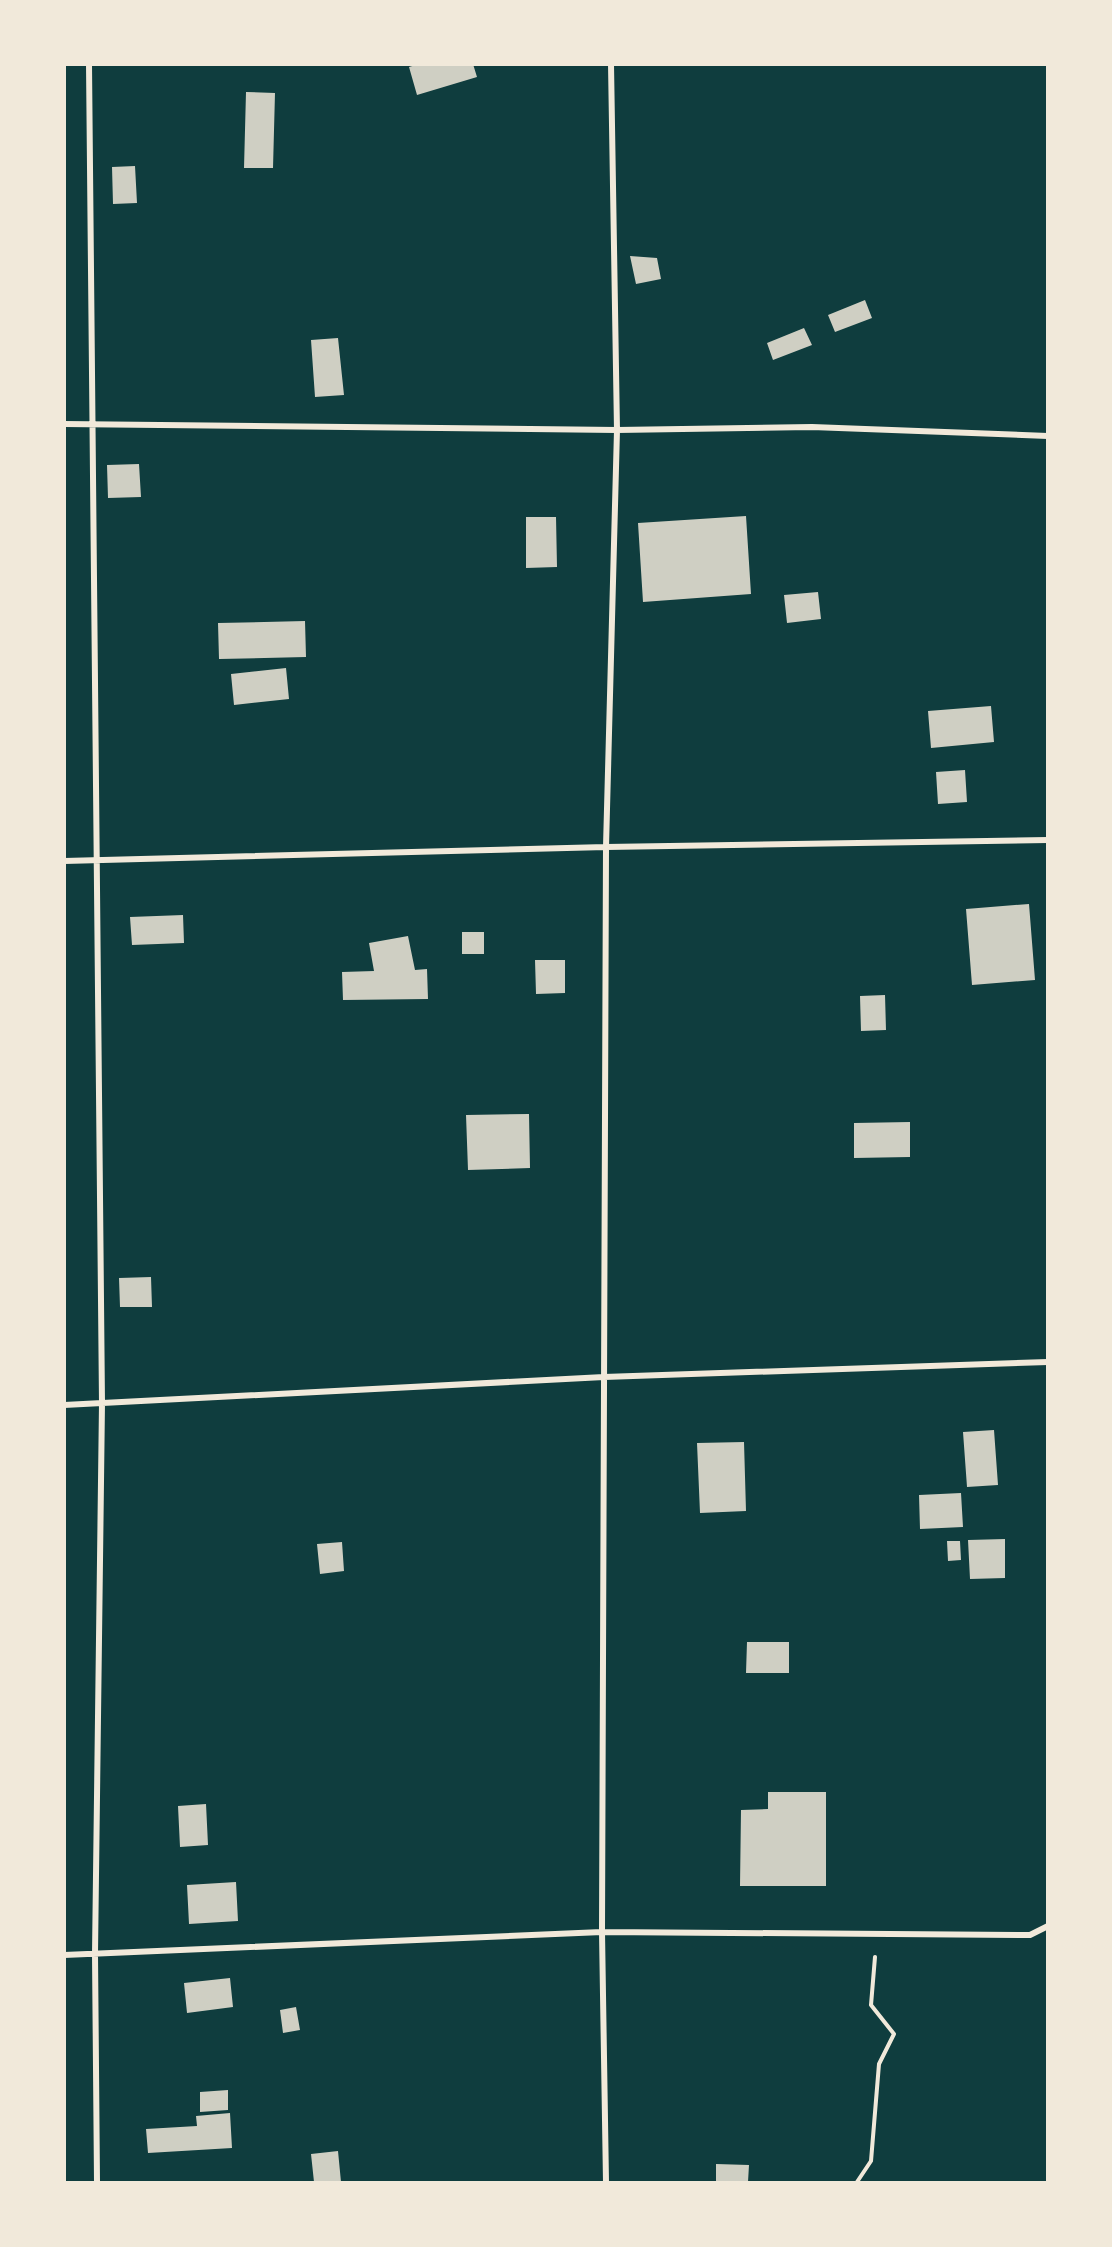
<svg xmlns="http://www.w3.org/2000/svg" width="1112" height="2247" viewBox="0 0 1112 2247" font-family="'Varela Round',sans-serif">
	<rect width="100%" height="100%" fill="#0f3d3e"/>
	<path fill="#cfcfc3" d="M419,64H473L477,77L417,95L409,67Z
		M246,92L275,93L273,168H244Z
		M135,166L137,203L113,204L112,167Z
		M630,256L657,258L661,279L636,284Z
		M865,300L872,318L835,332L828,315Z
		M804,328L812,345L773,360L767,343Z
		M338,338L344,395L315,397L311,340Z
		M139,464L141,497L108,498L107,465Z
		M746,516L751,594L643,602L638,523Z
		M526,517H556L557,567L526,568Z
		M818,592L821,619L787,623L784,595Z
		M305,621L306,657L219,659L218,623Z
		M286,668L289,699L234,705L231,674Z
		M991,706L994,742L931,748L928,711Z
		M965,770L967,802L938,804L936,772Z
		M1029,904L1035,980L972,985L966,909Z
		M183,915L184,943L132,945L130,917Z
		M462,932H484V954H462Z
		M408,936L415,970L427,969L428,999L343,1000L342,972L374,971L369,943Z
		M535,960H565V993L536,994Z
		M885,995L886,1030L861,1031L860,996Z
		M529,1114L530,1168L468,1170L466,1115Z
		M910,1122V1157L854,1158V1123Z
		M151,1277L152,1307H120L119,1278Z
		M994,1430L998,1485L967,1487L963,1432Z
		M744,1442L746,1511L700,1513L697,1443Z
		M961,1493L963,1527L920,1529L919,1495Z
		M1005,1539V1578L970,1579L968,1540Z
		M947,1541H960L961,1560L948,1561Z
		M342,1542L344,1571L320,1574L317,1544Z
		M747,1642H789V1673H746Z
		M768,1792H826V1886H740L741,1810L768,1809Z
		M206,1804L208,1845L180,1847L178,1806Z
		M236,1882L238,1921L189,1924L187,1885Z
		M230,1978L233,2007L187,2013L184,1983Z
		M296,2007L300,2030L283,2033L280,2010Z
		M228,2090V2110L200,2112V2092Z
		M230,2113L232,2148L148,2153L146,2129L197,2126L196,2116Z
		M338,2151L341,2182H314L311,2154Z
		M716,2164L749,2165L748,2182H716Z"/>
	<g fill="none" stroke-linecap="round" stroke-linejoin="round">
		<path stroke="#f1e9da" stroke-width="4" d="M857,2182L871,2161L879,2064L894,2034L871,2005L875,1957"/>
		<path stroke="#f1e9da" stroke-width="6" d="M89,64L102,1403L95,1954L97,2182
			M64,424L617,430L812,427L1048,436
			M64,861L606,847L1048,840
			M64,1405L604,1377L1048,1362
			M64,1955L602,1932L1030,1935L1048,1926
			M606,2182L602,1932L606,847L617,430L611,64"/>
	</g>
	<rect width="1112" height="2247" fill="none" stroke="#f1e9da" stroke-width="132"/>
</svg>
